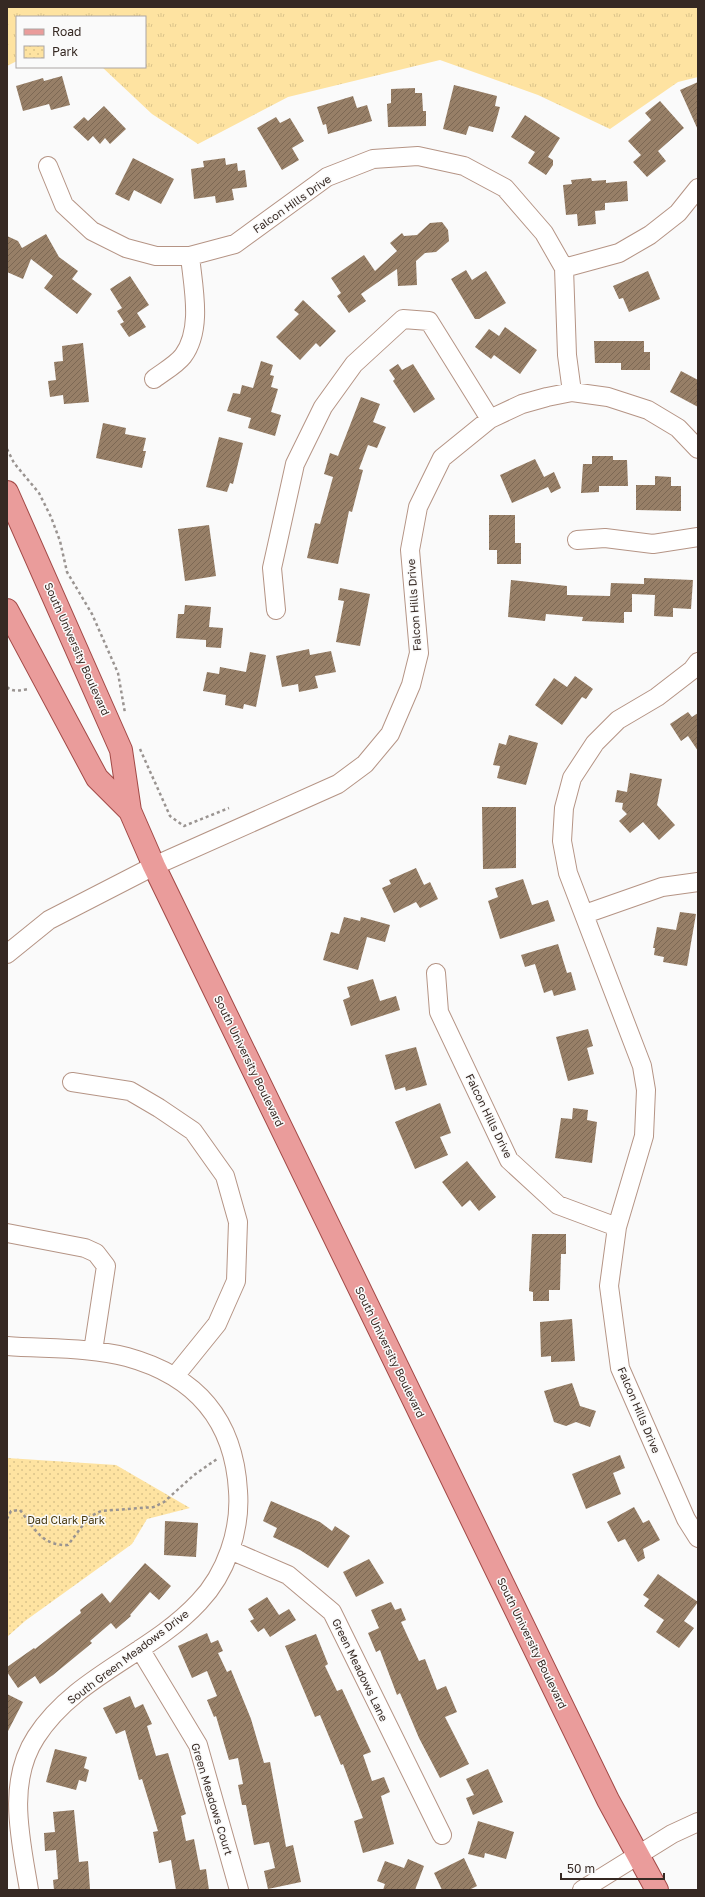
<svg xmlns="http://www.w3.org/2000/svg" width="705" height="1897" viewBox="0 0 705 1897" font-family="'Golos Text',sans-serif">
	<defs>
		<pattern id="grass-tufts" width="24" height="20" patternUnits="userSpaceOnUse"><rect width="24" height="20" fill="#fee3a1"/><path d="M3 7l-1-3M5 7V3M7 7l1-3M15 17l-1-3M17 17v-4M19 17l1-3" fill="none" stroke="#dac38a"/></pattern>
		<pattern id="park-dots" width="8" height="8" patternUnits="userSpaceOnUse"><rect width="8" height="8" fill="#fee3a1"/><path d="M2 2h.1M6 6h.1" fill="none" stroke="#dac38a" stroke-width="1.8" stroke-linecap="round"/></pattern>
		<pattern id="building-hatch" width="6" height="6" patternUnits="userSpaceOnUse"><rect width="6" height="6" fill="#977f67"/><path d="M-1 1l2-2M0 6l6-6M5 7l2-2" fill="none" stroke="#7c6854"/></pattern>
	</defs>
	<rect width="100%" height="100%" fill="#fafafa"/>
	<path fill="url(#grass-tufts)" d="M7,7H698V77L678,82L610,129L538,95L440,60L288,97L198,144L152,114L102,67H145V17H17V61L7,66Z"/>
	<path fill="url(#park-dots)" d="M7,1458L116,1465L190,1508L147,1519L132,1544L25,1621L7,1637Z"/>
	<path fill="url(#building-hatch)" d="M62,76L70,105L51,110L49,104L23,111L16,86L43,78L44,81Z
		M698,82V130L680,90Z
		M454,85L497,96L495,106L500,107L493,132L469,126L466,135L443,129Z
		M415,88V93H422L423,111H426V126L388,127L387,104L391,103V89Z
		M353,96L357,108L367,105L372,121L328,134L326,124L323,125L317,107Z
		M660,101L684,128L658,151L666,161L647,177L633,162L641,155L628,141L651,120L645,113Z
		M104,106L126,129L110,144L105,138L100,144L93,136L88,141L73,127L84,117L88,121Z
		M525,115L560,138L548,157L553,160V165L546,175L528,163L535,152L511,137Z
		M276,117L280,123L290,118L304,141L292,148L299,160L282,170L257,128Z
		M133,158L174,179L161,204L134,190L129,201L115,194Z
		M225,158L226,165L237,163L238,171L245,170L247,187L232,189L234,200L216,203L215,196L194,199L191,169L204,167L203,161Z
		M591,178L592,181L606,180V183L627,181L628,201L605,203V210L595,211L596,224L578,226L577,214L566,215L563,185L572,184L571,180Z
		M442,222L448,230L449,241L436,252L425,253L416,261L417,285L398,286L397,269L361,294L366,301L349,313L337,296L341,293L331,278L364,255L375,271L397,251L390,243L402,233L404,236L417,235L430,223Z
		M46,234L59,257L78,271L72,279L92,294L77,314L44,288L53,276L31,259L23,279L7,272V236L18,241L22,248Z
		M466,270L472,280L486,271L506,303L479,319H475L451,279Z
		M648,271L660,299L629,312L623,298L619,299L613,286Z
		M130,276L149,305L137,313L146,327L129,337L120,324L124,322L117,311L122,308L110,289Z
		M303,300L336,331L320,347L316,343L300,360L276,337L299,314L294,310Z
		M505,327L537,350L520,374L494,355L491,359L475,347L489,329L499,336Z
		M594,341H644V352H650V370H621V363H595Z
		M83,343L89,402L64,404L63,395L50,397L48,381L56,380L54,362L63,361L62,346Z
		M261,361L273,365L270,375L274,376L271,387L278,389L271,412L281,415L275,436L248,428L251,418L227,411L233,393L240,394L242,385L253,388Z
		M398,364L402,370L413,364L435,399L414,413L393,381L395,379L389,370Z
		M681,371L698,380V407L670,392Z
		M361,397L380,404L373,422L386,427L377,448L368,445L359,469L363,470L352,512L349,511L338,564L307,558L315,523L320,524L333,477L324,474L330,453L338,456Z
		M103,423L126,428L125,434L146,438L143,451H146L142,468L96,458Z
		M219,437L243,443L233,484L230,483L227,492L206,487Z
		M592,456H613V460H627L628,486H599V492L581,493L583,464H592Z
		M535,459L544,477L554,472L561,488L551,493L548,487L512,503L500,475Z
		M655,476L671,477V486H681V511L636,510V485H655Z
		M489,515H515V543H521V564H497V550H489Z
		M209,525L216,576L185,581L178,529Z
		M644,578L693,580L691,609L673,608V617L654,616L655,595L632,594V612H624V623L582,621L583,617L546,614L545,621L508,617L511,580L567,586V595L610,596L611,583L644,584Z
		M340,588L370,594L360,646L336,642L344,601L338,600Z
		M185,605L211,607L209,627L223,628L221,648L206,647V640L176,638L178,614H184Z
		M309,649L310,655L331,651L336,672L315,676L318,688L299,692L298,684L282,687L276,656Z
		M250,652L266,655L256,707L244,704L243,709L225,705L226,695L203,691L207,672L219,674L220,667L246,672Z
		M575,676L593,689L586,699L582,697L562,725L535,705L554,678L567,687Z
		M688,712L692,717L698,713V751L688,736L681,741L670,724Z
		M509,735L538,743L526,785L497,778L500,766L493,765L499,743L506,745Z
		M630,773L662,779L657,805L675,825L659,840L643,822L630,833L619,821L627,814L622,809L623,803L615,802L617,790L627,792Z
		M482,807H516V868L483,869Z
		M416,868L424,885L430,882L438,899L420,908L416,902L394,913L382,888L391,884L389,880Z
		M523,879L532,905L548,900L555,921L500,939L488,901L498,897L495,888Z
		M680,912L696,914L687,966L663,962L664,957L654,955L655,948H653L657,927L676,930Z
		M344,917L360,921L361,917L390,925L385,942L367,937L358,970L323,960L331,932L339,934Z
		M558,944L567,973L571,972L576,990L554,996L552,990L544,993L535,964L525,967L521,955Z
		M373,979L380,1001L396,996L400,1010L351,1026L343,1000L350,997L347,987Z
		M588,1029L593,1046L587,1048L594,1074L568,1081L556,1037Z
		M416,1047L427,1085L406,1091L405,1087L395,1090L385,1055Z
		M440,1103L451,1133L440,1137L448,1155L415,1169L395,1122Z
		M573,1108L588,1110L587,1120L597,1122L592,1163L555,1158L561,1118L572,1119Z
		M467,1161L496,1197L479,1211L470,1200L462,1207L442,1182Z
		M532,1234H566V1254H561L560,1290H549V1301H533V1292L529,1291Z
		M572,1319L575,1361L551,1362V1356L541,1357L540,1322Z
		M572,1383L580,1406L596,1411L590,1427L576,1422L566,1426L554,1422L544,1391Z
		M620,1455L625,1468L613,1473L621,1494L586,1509L572,1474Z
		M271,1501L320,1522L332,1531L335,1526L350,1536L328,1568L300,1550L273,1537L277,1528L263,1521Z
		M634,1507L643,1523L649,1520L660,1540L643,1549L645,1558L638,1562L625,1539L618,1542L607,1522Z
		M165,1521L198,1523L196,1557L164,1555Z
		M369,1559L384,1583L356,1597L343,1572Z
		M145,1563L171,1586L159,1600L150,1592L130,1615L131,1616L116,1629L111,1623L90,1641L92,1643L53,1675L40,1684L35,1676L18,1688L7,1672V1667L34,1648L35,1649L81,1613L80,1610L102,1593L110,1603Z
		M658,1574L698,1602L684,1621L694,1628L679,1648L656,1632L664,1620L644,1606L649,1599L643,1595Z
		M267,1597L279,1615L289,1609L296,1620L270,1637L264,1628L258,1632L250,1621L254,1619L248,1609Z
		M391,1602L395,1610L401,1608L406,1620L401,1622L419,1661L425,1659L437,1690L446,1686L457,1712L445,1717L469,1764L440,1778L419,1738L400,1693L397,1695L380,1650L376,1652L368,1633L379,1628L371,1610Z
		M207,1633L211,1643L218,1640L223,1651L218,1653L227,1672L231,1670L251,1719L264,1763L270,1762L286,1847L293,1845L301,1882L268,1889L264,1871L275,1868L269,1842L254,1845L246,1805H242L238,1785L243,1784L238,1758L229,1760L216,1716L214,1717L207,1700L217,1696L207,1671L192,1678L178,1646Z
		M316,1634L328,1664L325,1666L337,1691L342,1689L371,1752L363,1755L372,1781L384,1777L390,1792L381,1796L394,1844L363,1853L354,1821L363,1818L343,1764L341,1765L320,1715L315,1717L285,1646Z
		M7,1694L23,1702L7,1733Z
		M130,1696L135,1708L143,1704L152,1724L147,1726L156,1756L168,1753L186,1814L181,1816L186,1841L194,1839L200,1870L206,1869L209,1890H176L171,1860L159,1863L153,1832L158,1831L142,1779L139,1780L125,1730L116,1734L103,1708Z
		M55,1749L87,1757L84,1768L89,1770L86,1782L79,1780L76,1790L46,1782Z
		M488,1769L503,1802L473,1815L466,1798L474,1795L466,1779Z
		M74,1810L79,1862L88,1861L90,1889L54,1890L53,1880L58,1879L56,1850L45,1851L44,1833L55,1832L53,1812Z
		M478,1821L514,1832L506,1859L485,1853L484,1858L468,1854Z
		M464,1858L477,1886L469,1890H442L434,1873Z
		M408,1859L424,1866L415,1890H383L385,1884L377,1881L385,1861L404,1868Z"/>
	<g fill="none" stroke-linecap="round" stroke-linejoin="round">
		<g stroke="#b59485" stroke-width="20">
			<path id="minor" d="M48,166L64,205L92,231L126,248L156,256H190L235,244L327,177L373,159L418,156L464,166L505,188L544,233L564,268L567,355L572,392
				M564,268L619,253L650,235L678,213L698,188
				M154,379C163,372 176,365 183,356C203,329 193,287 190,256
				M577,540L605,538L653,544L698,537
				M276,610L272,568L295,464L323,407L354,364L403,319L429,321L490,419
				M698,662L692,670L657,697L618,720L595,743L572,778L564,808L562,841L568,873L642,1066L646,1090L644,1136L617,1227L609,1286L620,1368L686,1519L698,1538
				M585,914L662,887L698,882
				M7,954L49,920L154,866L338,784L365,764L390,734L411,685L419,653L410,550L418,507L442,458L490,419L522,404L547,397L572,392L608,397L648,410L678,428L698,449
				M436,973L439,1012L509,1160L558,1205L617,1227
				M72,1082L130,1091L159,1108L193,1131L225,1176L238,1222L236,1281L217,1324L175,1376
				M7,1233L85,1248L96,1253L106,1266L93,1351
				M7,1346C45,1349 90,1347 127,1357C196,1376 234,1420 238,1491C241,1530 226,1574 199,1602C151,1654 75,1676 36,1737C6,1783 21,1841 29,1890
				M230,1550L288,1575L332,1612L442,1835
				M140,1649L198,1745L239,1890
				M582,1890L672,1834L698,1822"/>
		</g>
		<g stroke="#a24946" stroke-width="24">
			<path id="major" d="M7,492L121,750L130,811L154,866L608,1800L657,1890
				M7,610L97,778L130,811"/>
		</g>
		<path stroke="#9a9491" stroke-width="2.5" stroke-dasharray="3 3" stroke-linecap="butt" d="M7,449L14,463L39,493L51,517L60,541L67,572L92,614L118,673L125,713
			M7,687C13,693 21,690 29,689
			M140,749L170,816L184,826L229,808
			M7,1519L11,1511L20,1510C35,1529 42,1546 68,1545L89,1517L101,1511L154,1507L164,1502L194,1475L217,1459"/>
		<use href="#minor" stroke="#fff" stroke-width="18"/>
		<use href="#major" stroke="#ea9c9b" stroke-width="22"/>
	</g>
	<g text-anchor="middle" stroke-width="3" stroke-linejoin="round" paint-order="stroke">
		<g font-size="11" fill="#362923" stroke="#fafafa">
			<text transform="translate(292 204) rotate(-35)" y="4">Falcon Hills Drive</text>
			<text transform="translate(414 605) rotate(-94)" y="4">Falcon Hills Drive</text>
			<text transform="translate(77 649) rotate(66)" y="4">South University Boulevard</text>
			<text transform="translate(249 1061) rotate(64)" y="4">South University Boulevard</text>
			<text transform="translate(489 1116) rotate(64)" y="4">Falcon Hills Drive</text>
			<text transform="translate(390 1352) rotate(64)" y="4">South University Boulevard</text>
			<text transform="translate(639 1410) rotate(67)" y="4">Falcon Hills Drive</text>
			<text transform="translate(532 1643) rotate(64)" y="4">South University Boulevard</text>
			<text transform="translate(128 1657) rotate(-37)" y="4">South Green Meadows Drive</text>
			<text transform="translate(360 1670) rotate(64)" y="4">Green Meadows Lane</text>
			<text transform="translate(212 1799) rotate(73)" y="4">Green Meadows Court</text>
		</g>
		<g font-size="11" fill="#47380e" stroke="#fafafa">
			<text x="66" y="1524">Dad Clark Park</text>
		</g>
	</g>
	<rect width="705" height="1897" fill="none" stroke="#362923" stroke-width="16"/>
	<rect x="16" y="16" width="130" height="52" fill="#fafafa" stroke="#aca6a4"/>
	<rect x="24" y="29" width="20" height="6" fill="#ea9c9b" stroke="#aca6a4"/>
	<text x="52" y="36" font-size="12" fill="#362923">Road</text>
	<rect x="24" y="46" width="20" height="12" fill="url(#park-dots)" stroke="#aca6a4"/>
	<text x="52" y="56" font-size="12" fill="#362923">Park</text>
	<path d="M561 1873v6h103v-6" fill="none" stroke="#362923" stroke-width="2"/>
	<text x="567" y="1873" font-size="12" fill="#362923" stroke="#fafafa" stroke-width="3" paint-order="stroke">50 m</text>
</svg>
